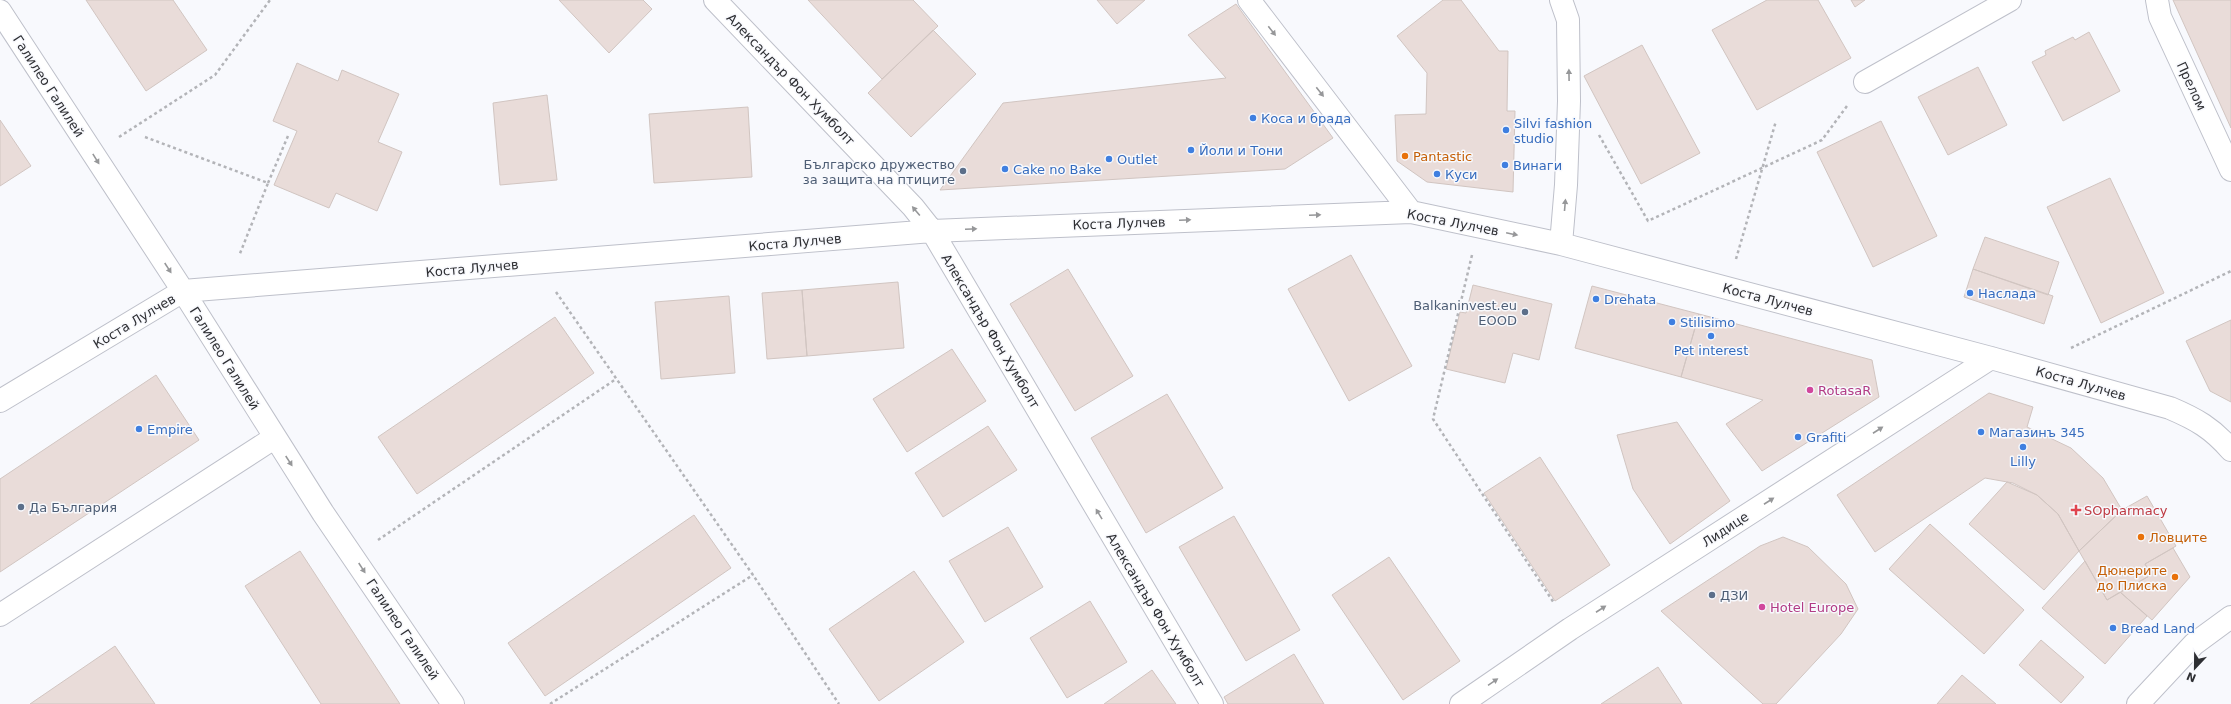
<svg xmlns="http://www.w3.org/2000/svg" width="2231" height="704" viewBox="0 0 2231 704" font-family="'DejaVu Sans',sans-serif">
	<rect width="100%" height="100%" fill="#f8f9fd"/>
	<path fill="#e9dcd9" stroke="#d1c5c1" d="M86,0H173L207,50L146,91Z
		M559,0H643L652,9L609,53Z
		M808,0H913L938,26L882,79Z
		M1097,0H1145L1117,24Z
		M1443,0H1461L1499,51H1508L1507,111H1515L1513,192L1427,182L1397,161L1395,115L1426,114L1427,73L1397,36Z
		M1767,0H1818L1851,58L1757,110L1712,30Z
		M1851,0H1865L1855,7Z
		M2173,0H2231V128Z
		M1236,4L1333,138L1285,169L940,190L1003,103L1226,78L1188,35Z
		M933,30L976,74L911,137L868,93Z
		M2089,32L2120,91L2063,121L2032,62L2046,55L2045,51L2073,37L2075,40Z
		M1642,45L1700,153L1641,184L1584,76Z
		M297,63L338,81L342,70L399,94L378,142L402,152L377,211L336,193L329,208L274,185L297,131L273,121Z
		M1978,67L2007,125L1948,155L1918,97Z
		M547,95L557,180L500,185L493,103Z
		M748,107L752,177L654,183L649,114Z
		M0,120L31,166L0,186Z
		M1881,121L1937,236L1873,267L1817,152Z
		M2110,178L2164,293L2101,323L2047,207Z
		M1985,237L2059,262L2048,295L1973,269Z
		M1351,255L1412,366L1349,401L1288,289Z
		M1068,269L1133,376L1075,411L1010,304Z
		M1973,269L2053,296L2044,324L1964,297Z
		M898,282L904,348L807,356L802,290Z
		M1473,285L1552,304L1539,360L1513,353L1505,383L1446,369L1460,312L1466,313Z
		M1592,286L1699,314L1681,377L1575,348Z
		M802,290L807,356L767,359L762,293Z
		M729,296L735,373L661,379L655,302Z
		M1699,314L1872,360L1879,397L1762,471L1726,424L1763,400L1681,377Z
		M555,317L594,373L417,494L378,437Z
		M2231,320V402L2210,391L2186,341Z
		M952,349L986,401L907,452L873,399Z
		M156,375L199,440L0,572V479Z
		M1989,393L2033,407L2027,427L2071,448L2103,478L2122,510L2079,551L2058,514L2037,495L2013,483L1985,478L1875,552L1837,495Z
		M1167,394L1223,488L1146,533L1091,438Z
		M1677,422L1730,501L1670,544L1633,489L1617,435Z
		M988,426L1017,470L943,517L915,473Z
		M1540,457L1610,565L1555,601L1484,493Z
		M2007,482L2037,495L2058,514L2079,551L2044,590L1969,524Z
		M2147,496L2176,546L2145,564L2151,575L2107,600L2079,551L2122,510Z
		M694,515L731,568L545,696L508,643Z
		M1234,516L1300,630L1246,661L1179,547Z
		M1930,524L2024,610L1984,654L1889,569Z
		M1008,527L1043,587L985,622L949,561Z
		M1783,537L1808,547L1846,584L1858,609L1841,634L1776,704H1763L1661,611L1760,546Z
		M2173,548L2190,577L2152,620L2120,592L2151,575L2145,564Z
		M300,551L400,704H321L245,586Z
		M1389,557L1460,661L1403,700L1332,595Z
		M2085,561L2107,600L2120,592L2147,616L2105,664L2042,608Z
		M914,571L964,642L879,701L829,629Z
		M1090,601L1127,662L1067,698L1030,638Z
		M2041,640L2084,677L2061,703L2019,665Z
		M115,646L155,704H30Z
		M1294,654L1324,704H1228L1224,697Z
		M1658,667L1682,704H1601Z
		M1152,670L1176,704H1104Z
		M1962,675L1996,704H1937Z"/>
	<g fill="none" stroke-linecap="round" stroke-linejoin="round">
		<g stroke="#bec0ca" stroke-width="24">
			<path id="minor" d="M715,0L913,207L932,231L1212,704
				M1249,0L1411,212
				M2157,0L2160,17L2231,170
				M0,11L183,291L323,513L453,704
				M1865,82L2010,0
				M1561,244L1566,185L1569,101L1568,20L1561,0
				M0,401L183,291L932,231L1411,212L1561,244L1991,358L2170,408C2196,419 2212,428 2231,450
				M0,615L274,438
				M1461,704L1570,629L1991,358"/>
		</g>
		<g stroke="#bec0ca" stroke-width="24">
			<path id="tertiary" d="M2138,704L2194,644L2231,617"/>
		</g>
		<path stroke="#b3b4b8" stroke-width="2.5" stroke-dasharray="3 3" stroke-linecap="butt" d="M1599,135L1648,221L1822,140L1847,106
			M119,137L215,75L270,0
			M145,137L268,183L239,256
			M268,183L288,136
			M1472,255L1433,419L1554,603
			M1736,259L1776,121
			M556,292L753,575L839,704
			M2071,348L2231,271
			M378,540L616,379
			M550,704L753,575"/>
		<use href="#minor" stroke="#fff" stroke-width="22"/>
		<use href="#tertiary" stroke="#fff" stroke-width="22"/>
	</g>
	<defs><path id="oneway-solid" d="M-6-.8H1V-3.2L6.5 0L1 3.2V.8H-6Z"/></defs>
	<g fill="#969799">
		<use href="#oneway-solid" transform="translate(1272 31) rotate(52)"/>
		<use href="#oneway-solid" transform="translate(1569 75) rotate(-91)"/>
		<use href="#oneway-solid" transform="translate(1320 92) rotate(52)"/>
		<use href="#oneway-solid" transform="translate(96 159) rotate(58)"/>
		<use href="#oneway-solid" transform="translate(1565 205) rotate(-85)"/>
		<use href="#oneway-solid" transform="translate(916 211) rotate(-130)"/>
		<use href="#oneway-solid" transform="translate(1315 215) rotate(-2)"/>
		<use href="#oneway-solid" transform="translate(1185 220) rotate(-2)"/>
		<use href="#oneway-solid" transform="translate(971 229) rotate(-2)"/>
		<use href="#oneway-solid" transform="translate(1512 234) rotate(12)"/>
		<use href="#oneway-solid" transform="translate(168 268) rotate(57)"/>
		<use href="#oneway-solid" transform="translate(1878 430) rotate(-33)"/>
		<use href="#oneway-solid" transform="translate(289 461) rotate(57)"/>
		<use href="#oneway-solid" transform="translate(1769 501) rotate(-33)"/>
		<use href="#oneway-solid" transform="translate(1099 514) rotate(-121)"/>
		<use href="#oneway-solid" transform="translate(362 568) rotate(57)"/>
		<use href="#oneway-solid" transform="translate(1601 609) rotate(-33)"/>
		<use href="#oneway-solid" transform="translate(1493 682) rotate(-34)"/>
	</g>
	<g fill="#3f7fe0" stroke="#f8f9fd" stroke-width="1.5">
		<circle cx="1253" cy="118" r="4"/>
		<circle cx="1506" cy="130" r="4"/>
		<circle cx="1191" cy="150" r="4"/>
		<circle cx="1109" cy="159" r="4"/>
		<circle cx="1505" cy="165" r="4"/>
		<circle cx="1005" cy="169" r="4"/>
		<circle cx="1437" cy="174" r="4"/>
		<circle cx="1970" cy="293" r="4"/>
		<circle cx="1596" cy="299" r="4"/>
		<circle cx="1672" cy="322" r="4"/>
		<circle cx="1711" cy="336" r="4"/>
		<circle cx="139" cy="429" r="4"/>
		<circle cx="1981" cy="432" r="4"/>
		<circle cx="1798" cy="437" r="4"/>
		<circle cx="2023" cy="447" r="4"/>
		<circle cx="2113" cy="628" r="4"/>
	</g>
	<g fill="#e8710a" stroke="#f8f9fd" stroke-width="1.5">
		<circle cx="1405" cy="156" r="4"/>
		<circle cx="2141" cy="537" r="4"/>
		<circle cx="2175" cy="577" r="4"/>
	</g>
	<g fill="#5c6f8a" stroke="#f8f9fd" stroke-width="1.5">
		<circle cx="963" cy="171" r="4"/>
		<circle cx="1525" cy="312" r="4"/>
		<circle cx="21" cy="507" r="4"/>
		<circle cx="1712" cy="595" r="4"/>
	</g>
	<g fill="#d1479c" stroke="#f8f9fd" stroke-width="1.5">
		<circle cx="1810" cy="390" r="4"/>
		<circle cx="1762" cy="607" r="4"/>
	</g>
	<path fill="#e0444e" stroke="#f8f9fd" stroke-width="1.5" d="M2074 504h4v4h4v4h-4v4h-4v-4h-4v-4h4z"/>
	<g text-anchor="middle" stroke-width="3" stroke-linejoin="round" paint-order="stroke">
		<g font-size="13" fill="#2e2f33" stroke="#f8f9fd">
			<text transform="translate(791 79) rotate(46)" y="5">Александър Фон Хумболт</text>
			<text transform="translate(49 86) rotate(57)" y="5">Галилео Галилей</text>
			<text transform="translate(2192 86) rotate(65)" y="5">Прелом</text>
			<text transform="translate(1453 222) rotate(11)" y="5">Коста Лулчев</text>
			<text transform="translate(1119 223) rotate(-2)" y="5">Коста Лулчев</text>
			<text transform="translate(795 242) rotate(-5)" y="5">Коста Лулчев</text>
			<text transform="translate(472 268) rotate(-5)" y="5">Коста Лулчев</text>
			<text transform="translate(1768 299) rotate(15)" y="5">Коста Лулчев</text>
			<text transform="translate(134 321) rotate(-31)" y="5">Коста Лулчев</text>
			<text transform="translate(991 331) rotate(59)" y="5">Александър Фон Хумболт</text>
			<text transform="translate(225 358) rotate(58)" y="5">Галилео Галилей</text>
			<text transform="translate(2081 383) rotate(16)" y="5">Коста Лулчев</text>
			<text transform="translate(1725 529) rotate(-33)" y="5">Лидице</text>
			<text transform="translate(1156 610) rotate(59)" y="5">Александър Фон Хумболт</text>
			<text transform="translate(403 629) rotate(56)" y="5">Галилео Галилей</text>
		</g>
		<g font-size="13" fill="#366cbe" stroke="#f8f9fd" text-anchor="start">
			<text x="1261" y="123">Коса и брада</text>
			<text x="1514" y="128">Silvi fashion<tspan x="1514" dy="15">studio</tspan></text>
			<text x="1199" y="155">Йоли и Тони</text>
			<text x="1117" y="164">Outlet</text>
			<text x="1513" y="170">Винаги</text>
			<text x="1013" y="174">Cake no Bake</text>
			<text x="1445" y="179">Куси</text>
			<text x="1978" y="298">Наслада</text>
			<text x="1604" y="304">Drehata</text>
			<text x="1680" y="327">Stilisimo</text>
			<text x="1711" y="355" text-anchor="middle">Pet interest</text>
			<text x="147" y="434">Empire</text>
			<text x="1989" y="437">Магазинъ 345</text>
			<text x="1806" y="442">Grafiti</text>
			<text x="2023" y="466" text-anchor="middle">Lilly</text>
			<text x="2121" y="633">Bread Land</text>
		</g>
		<g font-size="13" fill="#c56008" stroke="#f8f9fd" text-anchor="start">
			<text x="1413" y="161">Pantastic</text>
			<text x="2149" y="542">Ловците</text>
			<text x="2167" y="575" text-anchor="end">Дюнерите<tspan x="2167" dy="15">до Плиска</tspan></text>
		</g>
		<g font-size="13" fill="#4e5e75" stroke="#f8f9fd" text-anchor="end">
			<text x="955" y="169">Българско дружество<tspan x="955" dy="15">за защита на птиците</tspan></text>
			<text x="1517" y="310">Balkaninvest.eu<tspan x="1517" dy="15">EOOD</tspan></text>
			<text x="29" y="512" text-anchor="start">Да България</text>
			<text x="1720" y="600" text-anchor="start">ДЗИ</text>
		</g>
		<g font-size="13" fill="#b23c85" stroke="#f8f9fd" text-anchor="start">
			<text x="1818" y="395">RotasaR</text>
			<text x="1770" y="612">Hotel Europe</text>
		</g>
		<g font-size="13" fill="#be3a42" stroke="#f8f9fd" text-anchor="start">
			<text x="2084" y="515">SOpharmacy</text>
		</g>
	</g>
	<g transform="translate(2195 668) rotate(202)" stroke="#f8f9fd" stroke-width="3" paint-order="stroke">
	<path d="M0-3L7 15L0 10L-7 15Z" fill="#2e2f33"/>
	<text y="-6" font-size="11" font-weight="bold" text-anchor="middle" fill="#2e2f33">N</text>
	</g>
</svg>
